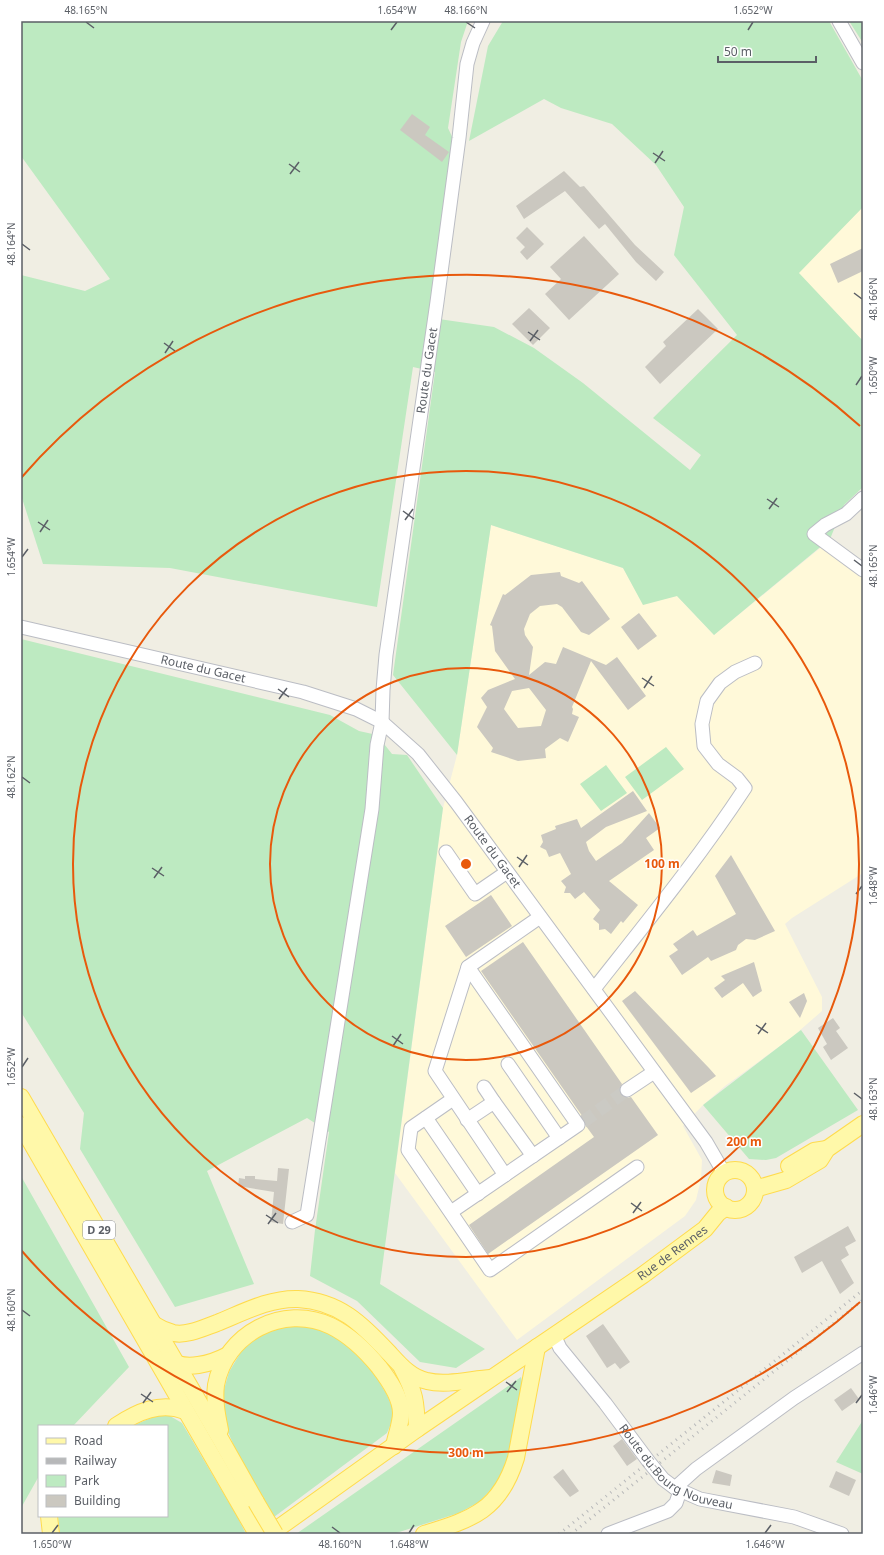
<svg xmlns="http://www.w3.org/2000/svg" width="884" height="1555" viewBox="0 0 884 1555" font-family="'Noto Sans',sans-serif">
	<rect width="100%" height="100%" fill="#f0eee3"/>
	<path fill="#fff9d9" d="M863,207V341L798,273Z
		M491,525L623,568L643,604L677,596L714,635L830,540L863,564V873L792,918L785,924L822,997V1011L791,1038L725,1086L703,1105L683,1126L702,1160L701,1179L696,1200L685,1216L517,1340L395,1173L443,808L457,755Z"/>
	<path fill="#bdeac1" d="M21,21H468L461,42L448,128L455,143L432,318L494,327L534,348L583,383L690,470L701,455L653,418L737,335L674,255L684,207L656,165L612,124L561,108L544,99L469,141L488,46L503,21H829L863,81V207L799,273L863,341V487L844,505L830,539L714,635L677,596L643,605L623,568L491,525L457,755L393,675L435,372L413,367L377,607L170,568L43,564L21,495V275L85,291L110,279L21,156Z
		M849,21H863V43Z
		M21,639L330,715L359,731L377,735L392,754L407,755L443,808L380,1284L485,1349L456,1368L420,1362L357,1301L310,1276L315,1230L329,1132L307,1118L207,1171L254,1284L175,1307L80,1149L84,1113L21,1012Z
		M666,747L684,769L642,800L625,777Z
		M606,765L627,793L601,811L580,784Z
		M801,1030L858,1110L776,1158L766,1160L749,1159L703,1105Z
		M21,1176L129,1367L73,1426H39V1476L21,1508Z
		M291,1325L320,1328L345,1344L373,1371L387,1395L395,1414L387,1433L274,1517L239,1458L226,1427L221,1400L229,1372L242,1350L263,1333Z
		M521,1377L522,1382L509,1452L500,1480L479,1502L459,1513L393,1534H296Z
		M158,1415L170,1416L182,1423L238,1518L246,1534H60L58,1516H167V1426H132Z
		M863,1420V1474L836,1462Z"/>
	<path fill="#cbc8c0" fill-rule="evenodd" d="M412,114L430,127L425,135L449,152L442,162L400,130Z
		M564,171L580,187L584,186L635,245L664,272L656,281L636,262L605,224L599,229L565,191L524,219L516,206Z
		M527,227L544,244L527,260L520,252L525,247L516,238Z
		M584,236L619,274L569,320L545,294L561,279L550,267Z
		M863,248V271L838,283L830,264Z
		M529,308L550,328L533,345L512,324Z
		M698,309L718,329L660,384L645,367L666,346L663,342Z
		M560,572L561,576L579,583L582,581L610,619L589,635L581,632L562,607L557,604L540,606L530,614L524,629L525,635L533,647L529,675L545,662L556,664L563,647L606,665L617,657L646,696L628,710L591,661L572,707L573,709L572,714L579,717L568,742L560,738L545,749L546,758L518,761L491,752L493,748L477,727L487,707L481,698L488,690L515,679L495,651L492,626L490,625L503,594L505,595L531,575ZM529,688L546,710L541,726L518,728L504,709L512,691Z
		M639,613L657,636L638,650L621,627Z
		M633,791L647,811L606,827L586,842L589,851L596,861L622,843L649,813L660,828L646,838L654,850L609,881L638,905L623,923L621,921L611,934L605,929L599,930V924L593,919L600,910L584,892L575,899L570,893H564L566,887L561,881L571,874L560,853L549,857L546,850L540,847L543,842L541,835L556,829L555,826L577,819L581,828Z
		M731,855L775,931L755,940L746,939L738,945L736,950L711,961L708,957L682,975L669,956L678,950L673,944L693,930L697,936L736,914L715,876Z
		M491,895L512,926L466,957L445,926Z
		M523,942L622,1084L619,1090L621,1095L627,1098L631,1097L658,1135L488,1254L469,1225L594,1137L586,1126L585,1120L481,971Z
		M754,962L762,991L753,997L743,983L722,998L714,988L725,980L721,976Z
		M635,991L709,1068L716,1076L691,1093L622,1001Z
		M804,993L807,1001L800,1018L789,1002Z
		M833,1018L840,1028L836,1031L848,1048L831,1060L823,1047L827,1044L818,1028Z
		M278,1168L289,1169L283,1224L271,1222L274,1192L238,1186L239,1178L245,1179V1176H255V1179L277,1181Z
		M848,1226L856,1241L845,1247L849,1255L841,1260L854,1283L840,1294L822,1261L802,1273L794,1257Z
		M603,1324L630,1362L620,1369L615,1363L607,1368L586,1336Z
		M851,1388L859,1399L842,1411L834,1400Z
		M622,1439L637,1459L627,1466L613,1446Z
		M563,1469L579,1491L570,1497L553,1477Z
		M716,1470L732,1475L730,1486L712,1483Z
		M836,1471L856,1480L849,1496L829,1487Z"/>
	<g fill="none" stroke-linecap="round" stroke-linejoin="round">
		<path stroke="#cbcac4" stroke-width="13" stroke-dasharray="13 6" stroke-linecap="butt" d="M583,1122L627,1090"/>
		<g stroke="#bbbdc4" stroke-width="15">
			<g id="minor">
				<path d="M839,21L863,63"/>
				<path d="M863,498L846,514L825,525L814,534L863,570"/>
				<path id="s1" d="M21,627L303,692L356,709L382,722L418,754L456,802L706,1142L724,1173"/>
				<path d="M446,852L475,894L507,872"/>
				<path d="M468,967L435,1071L505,1175"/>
				<path d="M594,989C646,923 699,858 745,788L737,778L718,764L704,746L702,724L707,701L720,683L735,672L755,663"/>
				<path d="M508,1064L559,1138"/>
				<path d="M484,1087L494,1102"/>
				<path d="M627,1090L654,1072"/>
				<path d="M453,1099L411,1128L408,1150L490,1270L637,1167"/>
				<path d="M426,1118L478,1194"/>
				<path d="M467,1120L494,1102L533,1156"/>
				<path d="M451,1212L578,1125L468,967L540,917"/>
				<path id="s2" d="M292,1222L307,1215L372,809L377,745L382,722L383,690L386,655L437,302L459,138L467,64L473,43L483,21"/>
				<path id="s3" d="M554,1335L560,1348L605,1403L649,1462L663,1479L675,1488L700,1499L794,1517L842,1534"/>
				<path d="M675,1488L696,1469L794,1398L863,1353"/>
				<path d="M608,1534L668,1511L676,1503L680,1491"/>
			</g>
		</g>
		<g stroke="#ffdb4d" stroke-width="18">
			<g id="major">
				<path d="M21,1097L221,1440L256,1502"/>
				<path d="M21,1125L257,1534"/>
				<path d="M789,1166L814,1151L827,1149"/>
				<circle cx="735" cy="1190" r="20"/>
				<path d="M755,1189L786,1180L820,1160L827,1149L863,1124"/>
				<path d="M153,1324C159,1328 166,1331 173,1333C187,1336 203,1328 217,1323C242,1313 269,1298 298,1299C339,1301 362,1324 389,1353C400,1365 411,1378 427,1381C446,1386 472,1379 491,1378"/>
				<path d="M168,1360C186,1371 211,1364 228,1355"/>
				<path d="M402,1368C415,1392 416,1402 417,1429"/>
				<path d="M116,1426C137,1412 161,1401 185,1411"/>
				<path d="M220,1430C217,1415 214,1401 216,1385C225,1334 283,1303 331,1326C349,1335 366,1351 379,1367C389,1380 401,1397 401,1413C401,1424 396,1435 394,1446"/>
				<path d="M49,1516L51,1534"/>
				<path id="s4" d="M270,1534L417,1429L643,1275L705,1229L718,1213L726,1207"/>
				<path d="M424,1534C473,1519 500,1510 516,1458L537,1347"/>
			</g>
		</g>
		<use href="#minor" stroke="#fff" stroke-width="13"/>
		<use href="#major" stroke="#fff8a9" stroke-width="16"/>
		<path stroke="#b7b8b9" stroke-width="3" stroke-dasharray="1 5" stroke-linecap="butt" d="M559,1534L863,1290
			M571,1534L863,1300"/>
		<g stroke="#ffdb4d" stroke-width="18" stroke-linecap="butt">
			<path id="major-bridge" d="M256,1502L275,1534"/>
		</g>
		<use href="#major-bridge" stroke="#fff8a9" stroke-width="16"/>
	</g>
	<path fill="none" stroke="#5b5f66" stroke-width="1.5" d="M86,22L94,28M466,22L475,28M391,30L397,22M748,30L753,22M653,153L665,161M655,163L663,151M289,164L300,172M290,174L299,162M22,244L30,250M854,293L862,299M528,332L540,340M530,341L538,330M164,343L175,351M165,353L173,341M856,385L862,376M767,499L779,507M769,509L777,498M403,511L414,519M405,520L413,509M38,522L50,530M40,532L48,520M22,557L28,549M854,560L862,566M642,678L654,686M644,688L652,676M278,689L289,697M279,699L287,688M22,777L30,783M517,857L528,865M519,867L527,855M152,868L164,876M154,878L162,867M856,894L862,886M756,1025L768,1033M758,1034L766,1023M392,1036L403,1044M393,1046L401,1034M22,1067L28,1058M854,1093L862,1099M631,1203L642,1211M633,1213L641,1202M266,1215L278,1223M268,1224L276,1213M22,1310L30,1316M506,1382L517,1390M507,1392L516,1381M141,1394L153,1402M143,1403L151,1392M856,1403L862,1395M332,1527L340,1533M52,1533L58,1525M409,1533L414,1525M765,1533L771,1525"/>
	<g fill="none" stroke="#e8590c" stroke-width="2">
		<circle cx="466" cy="864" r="196"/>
		<circle cx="466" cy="864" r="393"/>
		<path d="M860 1302A589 589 0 0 1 21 1250M21 478A589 589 0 0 1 860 426"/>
	</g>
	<g text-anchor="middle" stroke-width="3" stroke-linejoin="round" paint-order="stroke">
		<rect fill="#fff" stroke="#8c8f94" stroke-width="1" x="83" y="1221" width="32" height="18" rx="3"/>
		<g font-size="11" font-weight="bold" fill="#5b5f66">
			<text x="99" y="1234">D 29</text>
		</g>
		<g font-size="12" fill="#5b5f66" stroke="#fff">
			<text dy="4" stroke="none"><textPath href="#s2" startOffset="870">Route du Gacet</textPath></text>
			<text dy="4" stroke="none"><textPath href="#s1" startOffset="187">Route du Gacet</textPath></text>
			<text dy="4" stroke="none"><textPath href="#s1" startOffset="545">Route du Gacet</textPath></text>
			<text dy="4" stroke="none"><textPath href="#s4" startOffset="491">Rue de Rennes</textPath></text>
			<text dy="4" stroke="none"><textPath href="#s3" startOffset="185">Route du Bourg Nouveau</textPath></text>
		</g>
	</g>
	<circle cx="466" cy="864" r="6" fill="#e8590c" stroke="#fff" stroke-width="2"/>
	<g font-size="12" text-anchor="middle" font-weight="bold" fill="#e8590c" stroke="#fff" stroke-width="3" stroke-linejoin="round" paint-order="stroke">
		<text x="662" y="868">100 m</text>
		<text x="744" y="1146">200 m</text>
		<text x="466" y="1457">300 m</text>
	</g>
	<rect width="884" height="1555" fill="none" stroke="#ffffff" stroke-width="44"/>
	<rect x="38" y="1425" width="130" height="92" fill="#ffffff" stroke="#bdbfc2"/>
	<rect x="46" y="1438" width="20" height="6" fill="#fff8a9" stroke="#bdbfc2"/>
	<text x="74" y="1445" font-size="12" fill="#5b5f66">Road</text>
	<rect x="46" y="1458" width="20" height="6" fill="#b7b8b9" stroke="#bdbfc2"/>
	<text x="74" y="1465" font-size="12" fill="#5b5f66">Railway</text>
	<rect x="46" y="1475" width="20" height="12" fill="#bdeac1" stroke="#bdbfc2"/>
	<text x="74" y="1485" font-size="12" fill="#5b5f66">Park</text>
	<rect x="46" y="1495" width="20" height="12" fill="#cbc8c0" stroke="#bdbfc2"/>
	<text x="74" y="1505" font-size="12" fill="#5b5f66">Building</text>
	<path d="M718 56v6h98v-6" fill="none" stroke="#5b5f66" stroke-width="2"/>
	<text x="724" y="56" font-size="12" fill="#5b5f66" stroke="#ffffff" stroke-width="3" paint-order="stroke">50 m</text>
	<rect x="22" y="22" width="840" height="1511" fill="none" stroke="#5b5f66" stroke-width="1.5"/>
	<g font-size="10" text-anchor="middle" fill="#5b5f66">
		<text x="86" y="14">48.165°N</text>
		<text x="397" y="14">1.654°W</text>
		<text x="466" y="14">48.166°N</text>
		<text x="753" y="14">1.652°W</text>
		<text transform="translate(11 244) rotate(-90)" y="4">48.164°N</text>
		<text transform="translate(873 299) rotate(-90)" y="4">48.166°N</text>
		<text transform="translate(873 376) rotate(-90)" y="4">1.650°W</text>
		<text transform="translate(11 557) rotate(-90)" y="4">1.654°W</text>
		<text transform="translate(873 566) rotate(-90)" y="4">48.165°N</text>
		<text transform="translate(11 777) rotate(-90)" y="4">48.162°N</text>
		<text transform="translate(873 886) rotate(-90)" y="4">1.648°W</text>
		<text transform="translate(11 1067) rotate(-90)" y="4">1.652°W</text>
		<text transform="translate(873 1099) rotate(-90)" y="4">48.163°N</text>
		<text transform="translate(11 1310) rotate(-90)" y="4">48.160°N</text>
		<text transform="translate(873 1395) rotate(-90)" y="4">1.646°W</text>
		<text x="52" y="1548">1.650°W</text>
		<text x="340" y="1548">48.160°N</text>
		<text x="409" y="1548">1.648°W</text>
		<text x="765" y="1548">1.646°W</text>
	</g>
</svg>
